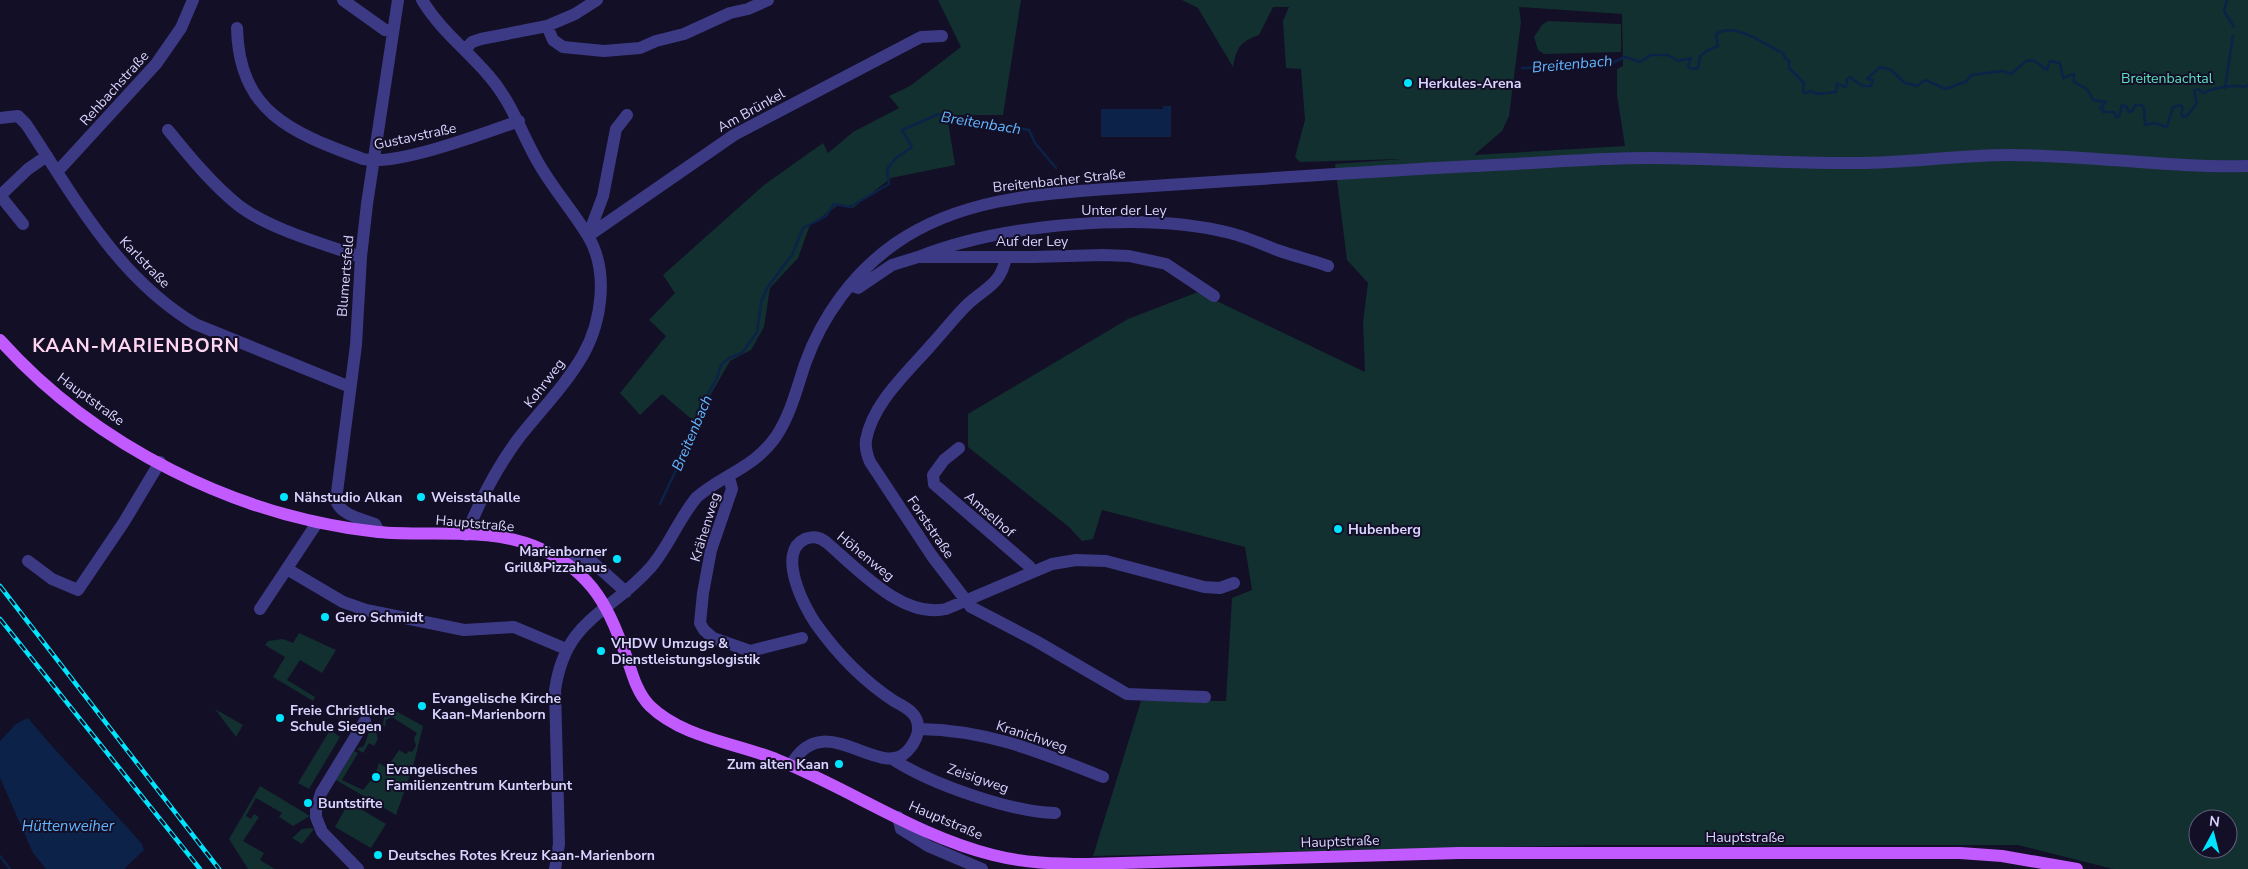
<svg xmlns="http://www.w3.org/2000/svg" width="2248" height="869" viewBox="0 0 2248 869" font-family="'Nunito Sans',sans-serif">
	<rect width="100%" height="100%" fill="#130f26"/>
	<path fill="#12302f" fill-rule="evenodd" d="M938,0H1021L1003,115H947L955,165L891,178L853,208L840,204L810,225L798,258L770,288L764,327L751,350L730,361L695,422L662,394L640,415L620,393L666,336L649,320L675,293L663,275L764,185L823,143L828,153L853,132L899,108L889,96L910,86L961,47Z
		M1182,0H2248V869H2113L2018,845H1594L1093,856L1141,701H1226L1232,598L1252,590L1245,547L1102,510L1093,539L1082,541L1069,527L968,447V414L1128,319L1198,292L1365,372L1363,322L1368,283L1347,260L1335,164L1402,159L1300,162L1295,157L1305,120L1301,69L1286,68L1283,21L1289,7H1273L1259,35C1239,42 1237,48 1233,67L1198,8ZM1519,7L1622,14L1623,66L1617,69V95L1625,146L1474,155L1502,131L1509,116L1521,22ZM2198,819H2228V849H2198Z
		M1548,21L1621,24V52L1544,54L1538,50L1534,37L1542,25Z
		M299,633L336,650L322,673L300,660L287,680L315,697L313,701L273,677L285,657L265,645L268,641L283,639L293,643Z
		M215,709L243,725L236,737Z
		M394,710L423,726L413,767L396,815L336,780L354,751L358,753L342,780L363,790L375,775L379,763L387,768L399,750L406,754L409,751L412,752L416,746L414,738L417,733L392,717L386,720L385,727L383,725L384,716Z
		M375,728L378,739L374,746L369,743L363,753L357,749L364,746L370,729Z
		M330,730L340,737L309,789L298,783Z
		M260,786L310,816L293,826L279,817L282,813L256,798L246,816L251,819L254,814L259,817L243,841L264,853L260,860L275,869H248L229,839Z
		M349,802L386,824L371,848L335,827Z
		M310,828L314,829L302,844L292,838L302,829Z"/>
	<path fill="#0c2248" d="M1163,106H1171V137H1101V109H1163Z
		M28,718C64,762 105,801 142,844L144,850L124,869H46L33,853L0,778V741L16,724Z"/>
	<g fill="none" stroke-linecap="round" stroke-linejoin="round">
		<path stroke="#0c2248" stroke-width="2.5" d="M2227,0L2224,11L2234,27
			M1522,68L1612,63L1625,57L1640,62L1651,55H1668L1678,61L1691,58L1688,66L1691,69L1698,68L1700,56L1708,50L1718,46L1716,34C1735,21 1765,45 1783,53L1785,58L1789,61V68L1804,83L1803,92L1807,93L1810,91L1817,94L1836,92L1837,84L1846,87L1847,79L1850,77L1862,86H1871L1873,80L1867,79L1880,67L1891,70L1905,83L1917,86L1925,80L1946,89L1967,81L1971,75L2003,71L2011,74L2026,61L2033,60L2047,70L2050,61L2060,63L2063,78L2074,74V82L2087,89L2093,100L2106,102L2100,108L2103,109V112H2114L2116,117H2119L2122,105L2127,107L2128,111L2131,112L2136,105H2141L2144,107L2145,125L2154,123L2167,127L2173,107L2181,105L2183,108L2181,114L2183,117L2187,116L2197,103L2194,91L2198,89L2204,93C2211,88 2236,84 2245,87L2248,85
			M2225,88L2233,36
			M660,504L701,417L697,413L717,378L721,365L729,358L742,353L757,332L761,303L767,288L792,255L803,228L826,216L834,204L850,207L889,184L887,169L896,158L912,147L902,130L939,114L1029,130L1035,143L1056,168
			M0,856L10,869"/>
		<path stroke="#3d3a85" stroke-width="12" d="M343,0L385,30L392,31
			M422,0C440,30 467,50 489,76C512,102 522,135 539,164C554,190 573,211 588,236C609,271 602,321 583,355C565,386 540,411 518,439C496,469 480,500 466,535
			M547,26L553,40L563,47L604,51L640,48L656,41L684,34L730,13L748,9L768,0
			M237,28C239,114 294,133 363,159C395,167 485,133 519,121
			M465,50L472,42L481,39L547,26L575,14L597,0
			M0,118L18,116L26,124C75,198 117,277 195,324L350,387
			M168,130C189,156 212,184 238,205C269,229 324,244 361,257
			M57,172L156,64L181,28L193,0
			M23,224L2,198L3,193L28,169L47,156
			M588,236L734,135L921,37L942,36
			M588,236L603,196L616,129L627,115
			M918,257C1001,224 1144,211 1230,233C1246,237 1262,244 1277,250C1294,256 1311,260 1328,266
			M1006,257C1001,284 987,287 969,303C956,315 945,330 933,343C909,371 873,402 866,440C865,448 867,455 870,462L932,556L971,607L1036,641L1127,694L1205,697
			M850,285L858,288L892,265L918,257H1032L1103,255L1129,256L1166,264L1214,296
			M959,448L944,460L933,475L934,484L1029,566L1033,572
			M729,477L732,489L711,550L703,593L700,623L704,630L713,638L750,651L802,638
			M379,532L375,524C362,519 340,515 336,500L356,345L361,257L367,204L398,0
			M28,561L52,579L78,590L124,522L160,462
			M563,562L571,556L588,558L626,592
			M287,569L343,602L366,610L464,630L514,627L566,649
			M260,609L317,523
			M919,729C988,730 1040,752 1103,777
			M894,760C931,784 1011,812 1055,813
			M791,765C825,704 882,786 910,748C914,743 919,734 918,727C918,713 905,707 894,701C862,680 838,655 816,624C804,607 776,552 805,539C814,536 819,537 826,542C857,568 902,619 946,609L1052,564L1076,560L1106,561L1204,587L1220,588L1234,583
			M898,817L901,829L928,846L982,869
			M358,869L322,832L316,817V809L321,793L365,721
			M555,869L559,844L555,690C566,617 608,616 651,567C669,546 679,518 697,497C724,474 756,467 777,435C791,413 797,388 805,364C822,316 854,272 896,243C958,200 1034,194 1107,189C1153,186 1198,183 1244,180C1334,174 1425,168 1516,164C1561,161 1607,158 1652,158C1720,158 1788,164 1857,163C1908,163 1959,155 2010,155C2089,155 2168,168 2248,166"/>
		<path stroke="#c25bff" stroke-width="12" d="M0,340C95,446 237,517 378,532C432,537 491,526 541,549C595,574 609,609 628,661C633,677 638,694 650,706C683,738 737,743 778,760C850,789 917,836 993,855C1024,863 1056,864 1088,864L1459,853H1960L2002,856L2077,869"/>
		<g stroke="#00e5ff" stroke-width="4.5">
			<path id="rail" d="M0,586L219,869
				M0,619L200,869"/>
		</g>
		<use href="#rail" stroke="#130f26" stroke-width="2.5" stroke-dasharray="8" stroke-linecap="butt"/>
	</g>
	<g fill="#00e5ff" stroke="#130f26" stroke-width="2">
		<circle cx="1408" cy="83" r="5"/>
		<circle cx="284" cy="497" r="5"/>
		<circle cx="421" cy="497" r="5"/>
		<circle cx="1338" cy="529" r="5"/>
		<circle cx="617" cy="559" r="5"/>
		<circle cx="325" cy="617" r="5"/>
		<circle cx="601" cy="651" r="5"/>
		<circle cx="422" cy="706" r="5"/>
		<circle cx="280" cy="718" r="5"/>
		<circle cx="839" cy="764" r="5"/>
		<circle cx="376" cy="777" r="5"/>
		<circle cx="308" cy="803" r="5"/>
		<circle cx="378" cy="855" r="5"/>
	</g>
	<g text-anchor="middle" stroke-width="4" stroke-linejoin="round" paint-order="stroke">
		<g font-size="14" fill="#5fe0c0" stroke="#130f26">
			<text x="2167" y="83">Breitenbachtal</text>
		</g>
		<g font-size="14" font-weight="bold" fill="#d9d4ff" stroke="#130f26" text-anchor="start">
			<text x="1418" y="88">Herkules-Arena</text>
			<text x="294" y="502">Nähstudio Alkan</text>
			<text x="431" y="502">Weisstalhalle</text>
			<text x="1348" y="534">Hubenberg</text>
			<text x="607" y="556" text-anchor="end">Marienborner<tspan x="607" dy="16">Grill&amp;Pizzahaus</tspan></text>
			<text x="335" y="622">Gero Schmidt</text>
			<text x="611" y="648">VHDW Umzugs &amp;<tspan x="611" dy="16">Dienstleistungslogistik</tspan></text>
			<text x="432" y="703">Evangelische Kirche<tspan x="432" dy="16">Kaan-Marienborn</tspan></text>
			<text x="290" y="715">Freie Christliche<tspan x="290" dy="16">Schule Siegen</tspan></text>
			<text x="829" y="769" text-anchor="end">Zum alten Kaan</text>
			<text x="386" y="774">Evangelisches<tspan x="386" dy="16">Familienzentrum Kunterbunt</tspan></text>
			<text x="318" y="808">Buntstifte</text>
			<text x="388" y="860">Deutsches Rotes Kreuz Kaan-Marienborn</text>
		</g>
		<g font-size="14" fill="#d9d4ff" stroke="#130f26">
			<text transform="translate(114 88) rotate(-48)" y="5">Rehbachstraße</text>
			<text transform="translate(751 110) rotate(-29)" y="5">Am Brünkel</text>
			<text transform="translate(415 136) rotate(-12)" y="5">Gustavstraße</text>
			<text transform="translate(1059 180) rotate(-6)" y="5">Breitenbacher Straße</text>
			<text x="1124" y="215">Unter der Ley</text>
			<text x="1032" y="246">Auf der Ley</text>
			<text transform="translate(145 262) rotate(46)" y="5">Karlstraße</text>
			<text transform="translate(345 276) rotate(-85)" y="5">Blumertsfeld</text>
			<text transform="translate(544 383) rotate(-53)" y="5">Kohrweg</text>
			<text transform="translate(91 399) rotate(36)" y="5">Hauptstraße</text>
			<text transform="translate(990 514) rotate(41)" y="5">Amselhof</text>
			<text transform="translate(475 523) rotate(5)" y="5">Hauptstraße</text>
			<text transform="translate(705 527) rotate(-73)" y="5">Krähenweg</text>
			<text transform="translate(931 527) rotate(56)" y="5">Forststraße</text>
			<text transform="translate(866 556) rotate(39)" y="5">Höhenweg</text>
			<text transform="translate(1032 736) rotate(18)" y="5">Kranichweg</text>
			<text transform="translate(978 778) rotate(19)" y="5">Zeisigweg</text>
			<text transform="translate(946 820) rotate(23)" y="5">Hauptstraße</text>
			<text x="1745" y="842">Hauptstraße</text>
			<text transform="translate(1340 841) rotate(-2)" y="5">Hauptstraße</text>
		</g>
		<g font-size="15" font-style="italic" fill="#62b6ff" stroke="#130f26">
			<text transform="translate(1572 64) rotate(-5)" y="5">Breitenbach</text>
			<text transform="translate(981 123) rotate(9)" y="5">Breitenbach</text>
			<text transform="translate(692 433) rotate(-67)" y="5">Breitenbach</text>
			<text x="68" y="831">Hüttenweiher</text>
		</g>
		<g font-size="19" font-weight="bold" letter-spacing="1" fill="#ffd6f0" stroke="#130f26">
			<text x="136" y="352">KAAN-MARIENBORN</text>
		</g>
	</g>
	<g transform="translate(2213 834) rotate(7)"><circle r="24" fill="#130f26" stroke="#625e7d"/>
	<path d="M0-4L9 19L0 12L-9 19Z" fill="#00e5ff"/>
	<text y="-8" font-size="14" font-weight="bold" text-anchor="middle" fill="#d9d4ff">N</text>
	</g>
</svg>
